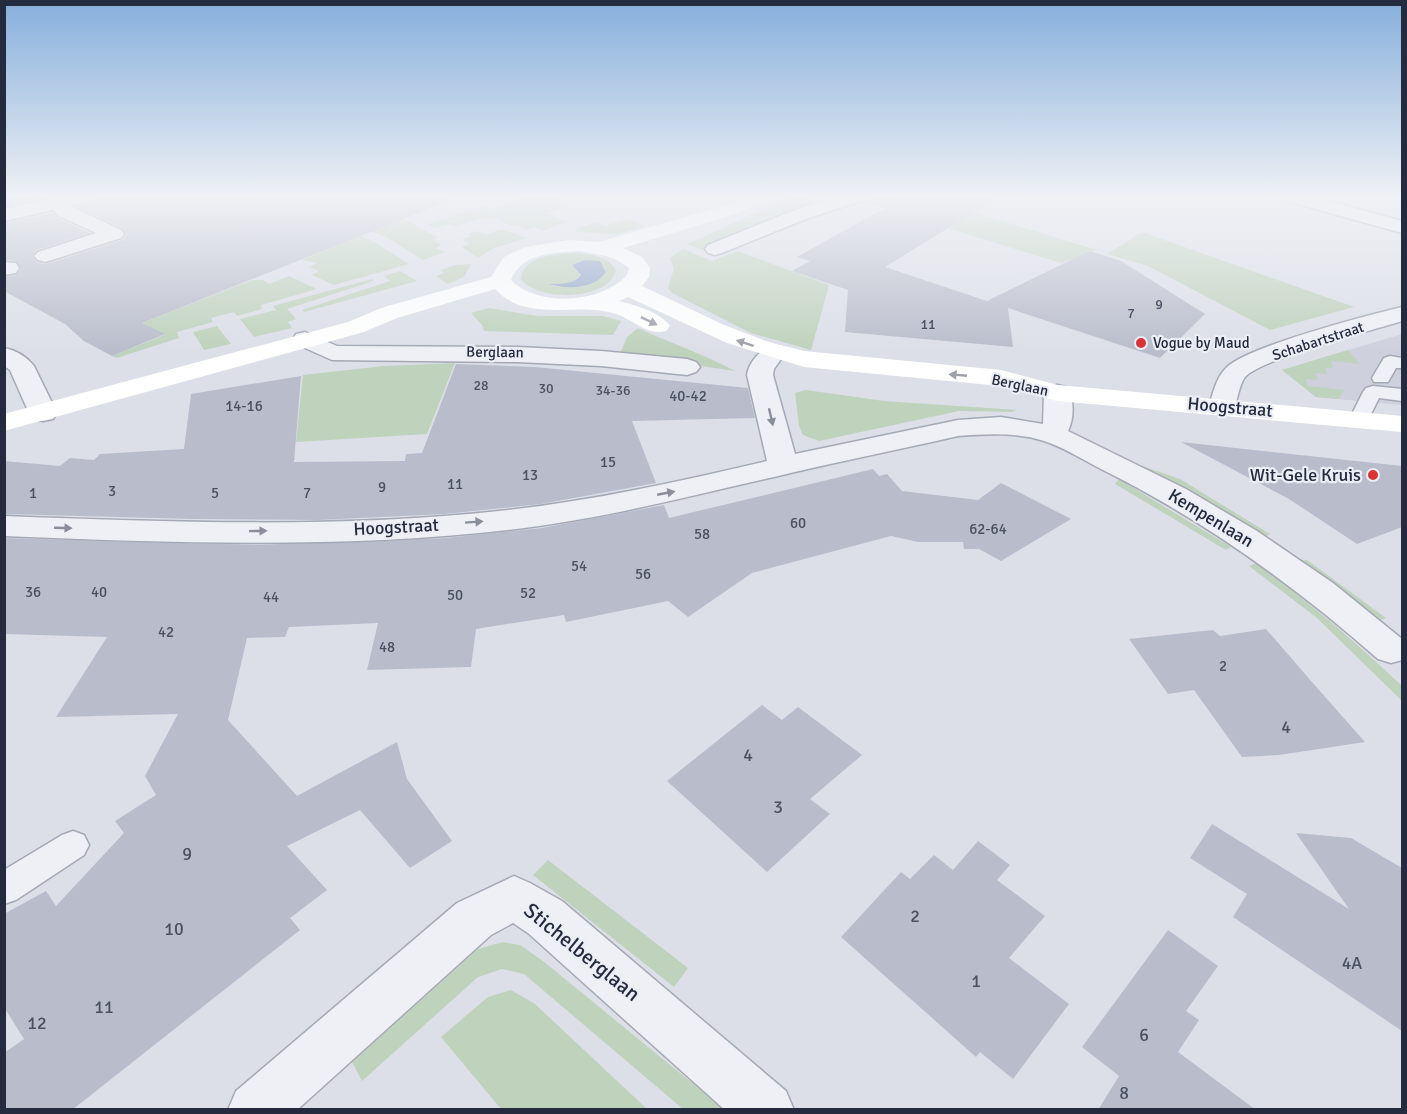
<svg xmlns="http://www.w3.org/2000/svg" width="1407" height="1114" viewBox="0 0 1407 1114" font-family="Signika,sans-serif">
	<rect width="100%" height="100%" fill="#dcdfe8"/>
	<path fill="#ced1dd" d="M1402,334V405L1316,397L1282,370Z"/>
	<path fill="#bfd2bc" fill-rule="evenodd" d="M532,196L566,198L553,202L564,207L547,213L566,222L542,231L534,227L526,230L515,225L511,226L495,218L490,219L486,217L455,226L451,224L434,228L428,224L484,206L490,209Z
		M794,196H820L812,199L813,204L704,247L716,252L713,254L687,244Z
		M885,196H919L1097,250L1061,263L863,202Z
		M386,208L438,238L433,240L441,245L436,248L445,252L423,260L386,237L318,212Z
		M627,219L645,226L618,234L576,232L577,228L597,222L605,226Z
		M502,229L527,238L494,248L478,258L462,247L470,244L462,239L471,236L468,234L477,231L486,235Z
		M1142,232L1354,307L1270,330L1148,266L1107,254Z
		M360,236L373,241L409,264L334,285L312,275L319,271L310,267L317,263L302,260Z
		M683,249L712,261L738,251L829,285L811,350L751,333L672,293L668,288L674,269L670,258Z
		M576,253C592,255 608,256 616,270C610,301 537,302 521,279C523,255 558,254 576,253ZM604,266L606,272L602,278L559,287L551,285L570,283L581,275L573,267Z
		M471,264L464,277L448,284L436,276L444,273L440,270L456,265Z
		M400,271L417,281L304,312L302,310L390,281L384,276Z
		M289,276L317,289L261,305L262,309L237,316L234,312L211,318L213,322L177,332L179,338L117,358L112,356L164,335L142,323L252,280H263L269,284Z
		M372,279L374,281L287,309L296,319L288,322L292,328L254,337L240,319L276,310L273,306Z
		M489,308L537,316H603L621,321L613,335L484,331L482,325L471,313Z
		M217,326L231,344L204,350L193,332Z
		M638,328C670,343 704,354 735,371L620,354L627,337Z
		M1348,350L1360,364L1331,361L1333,368H1325L1327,374L1315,373L1318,380L1306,379L1308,386L1345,390L1338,399L1316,397L1282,370Z
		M455,363L427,434L296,442L303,375L384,366Z
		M806,390L884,401L1017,410L1012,412L959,411L819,441L803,435L799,426L795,393Z
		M1134,463L1180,479L1270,534L1264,538L1194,494Z
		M1119,479L1231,547L1226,550L1115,484Z
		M1307,560L1386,618L1377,621L1298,561Z
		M1257,563C1308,602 1356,642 1402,686V701L1317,618L1249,566Z
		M548,860L688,968L674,987L533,875Z
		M503,942L520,945L543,961L724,1109H683L524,974L502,969L478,977L362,1081L352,1062L478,949Z
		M511,990L535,1004L647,1109H501L441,1037L488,997Z"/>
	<path fill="#94a7cb" d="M585,260L600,261L606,272C594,290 566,289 548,284C560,284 573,285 581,275L572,265Z"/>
	<path fill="#b9bdcb" d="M4,196H52L4,207Z
		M99,196H455L456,198L142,323L165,334L112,356L84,341L65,324L4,291V277L16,275L21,269L16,261L4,260V223L52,213L56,217L90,233L37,250L32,256L37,262L44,264L53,262L122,240L126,235L122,228L77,207L96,202Z
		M907,196H1000L885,267L987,301L1087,252H1093L1121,261L1205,314L1160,358L1008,308L1013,347L845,332L848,290L792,271L810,261L797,257Z
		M456,364L535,367L748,388L755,418L632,421L656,483L541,504L445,514L319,520L193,519L4,514V461L60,466L70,458L94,460L100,454L184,449L191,394L301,376L294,462L405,461L406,454L422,453Z
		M1181,442L1402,466V527L1357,544L1289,499Z
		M873,469L879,476L887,474L902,491L978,500L1001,483L1071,519L1001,561L979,549H964L963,542H918L891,536L752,573L688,617L668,601L566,622L564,615L476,629L471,667L367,670L378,623L289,627L285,637L247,638L228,720L297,796L397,742L407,779L452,841L410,868L360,810L287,846L327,890L290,918L300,930L72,1110H4V1053L24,1039L4,1007V914L46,891L56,906L124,833L115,821L156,795L145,776L178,714L56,717L107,637L4,634V538L256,545L446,538L542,528L664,505L669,518Z
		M1266,629L1312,682L1365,742L1279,755L1242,757L1194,690L1168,694L1129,639L1213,630L1220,636Z
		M762,705L782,720L798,707L862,755L810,799L830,814L767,872L667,781Z
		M1212,824L1349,909L1296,833L1351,838L1402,868V1031L1233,917L1247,894L1190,858Z
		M978,841L1010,865L997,880L1045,916L1009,958L1069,1004L1013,1079L980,1052L976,1057L841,937L901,872L910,879L934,855L953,870Z
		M1168,930L1218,966L1186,1011L1199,1020L1178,1052L1256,1110H1098L1119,1076L1082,1047Z"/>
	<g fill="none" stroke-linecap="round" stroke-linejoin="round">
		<g stroke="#a5a9b5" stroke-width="3">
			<path id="lane" d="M1390,356L1402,358V368H1396L1388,382H1374L1372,378L1384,358Z
				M1373,386L1402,389V401L1379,398L1366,424H1352L1349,420L1363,392L1366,388Z
				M73,831L84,835L89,845L84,855L16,900L4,904V870L62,835Z"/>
		</g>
		<g stroke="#a5a9b5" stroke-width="3">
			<path id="street" d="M63,196H97L95,200L70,206L121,230L124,234L121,238L52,260L45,262L38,260L34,256L38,252L96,233L57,215L53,210L4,221V209Z
				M838,196H866L864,200L806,219L722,253L715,255L708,253L705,249L708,245L792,211Z
				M1281,196H1311L1402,221V233L1283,200Z
				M4,262L16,263L19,268L16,273L4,275Z
				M1402,307V321C1374,330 1260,359 1245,377C1238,387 1238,402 1232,412L1222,414L1212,412L1209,406C1213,393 1216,378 1226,368C1245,347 1369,315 1402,307Z
				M305,332L337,346L517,347L601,351L687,359L696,362L700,367L696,372L687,375L601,366L517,362L332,360L296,344L293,339L296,334Z
				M774,345L783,347L786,352L774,369L773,375L795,454L958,420L1001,417L1043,424L1044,393L1048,387L1057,385L1066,387C1075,399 1074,419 1068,431L1186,489L1257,531L1333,583L1402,639V660L1391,663L1378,659C1295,586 1208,523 1109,473C1088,463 1066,448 1044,441C1016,432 987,434 958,436C897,450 835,462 774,477C685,497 598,520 508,530C341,549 172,543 4,536V516C172,522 341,529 508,510C596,500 682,481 767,461L747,375C749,362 761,348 774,345Z
				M4,348C16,350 27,357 34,366L57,413L53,419L43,421L33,419L29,413L10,370L4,366Z
				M514,876L530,883L562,901L786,1091L794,1110H725L528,933L513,923L491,935L297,1110H228L236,1091L457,903Z"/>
		</g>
		<use href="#lane" fill="#eff0f6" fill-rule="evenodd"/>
		<use href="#street" fill="#eff0f6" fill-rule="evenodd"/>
		<path fill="#fff" fill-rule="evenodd" d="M747,196H773L771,200L736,214L623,248L642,257L650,268L649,277L642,286L722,324L766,341L804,351L1001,370L1058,385L1402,416V432L1057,401L1000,386L804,367L727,343L628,297L619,301C635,305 660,312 670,326L666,331C648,336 636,322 619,315C580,300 528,325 495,289L397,318L364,332L4,431V414L348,322L381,308L491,277L504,257L525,247L569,240L599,242L722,206ZM580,251L606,256L617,260L629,268L627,275C602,303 538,308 511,280C522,252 555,253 580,251Z"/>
	</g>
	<defs><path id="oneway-solid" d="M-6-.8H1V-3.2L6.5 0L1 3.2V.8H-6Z" transform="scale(1.5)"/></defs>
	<g fill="#9da0a9">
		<use href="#oneway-solid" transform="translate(649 321) rotate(26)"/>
		<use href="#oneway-solid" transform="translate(745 343) rotate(-162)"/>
		<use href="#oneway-solid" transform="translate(958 375) rotate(-175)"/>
	</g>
	<g fill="#8a8e9a">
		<use href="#oneway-solid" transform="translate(771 417) rotate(77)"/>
		<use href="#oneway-solid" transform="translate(666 493) rotate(-11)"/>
		<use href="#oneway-solid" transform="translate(474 522) rotate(-4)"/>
		<use href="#oneway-solid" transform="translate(63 528) rotate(2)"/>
		<use href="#oneway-solid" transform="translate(258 531) rotate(-1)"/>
	</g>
	<linearGradient id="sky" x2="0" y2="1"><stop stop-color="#86afdc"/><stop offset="0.56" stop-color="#eff1f5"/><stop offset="1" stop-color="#eff1f5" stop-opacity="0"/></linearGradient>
	<rect width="1407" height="352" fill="url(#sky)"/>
	<g fill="#d93536" stroke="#ebeef5" stroke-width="2">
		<circle cx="1141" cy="343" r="6"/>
		<circle cx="1373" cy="475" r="6"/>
	</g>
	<g text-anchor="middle" stroke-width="4.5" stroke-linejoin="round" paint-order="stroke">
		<g font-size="14" fill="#4a5062">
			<text x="1159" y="309">9</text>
			<text x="1131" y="318">7</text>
			<text x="928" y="329">11</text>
			<text x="481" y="390">28</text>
			<text x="546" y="393">30</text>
			<text x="613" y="395">34-36</text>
		</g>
		<g font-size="15" fill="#252b3f" stroke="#ebeef5">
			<text transform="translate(1318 341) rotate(-18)" y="5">Schabartstraat</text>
			<text transform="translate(495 352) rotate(1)" y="5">Berglaan</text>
			<text transform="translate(1020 385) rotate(12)" y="5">Berglaan</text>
		</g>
		<g font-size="15" fill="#252b3f" stroke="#ebeef5" text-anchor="start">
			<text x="1153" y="348">Vogue by Maud</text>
		</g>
		<g font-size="15" fill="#4a5062">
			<text x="688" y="401">40-42</text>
			<text x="244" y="411">14-16</text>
			<text x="608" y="467">15</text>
			<text x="530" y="480">13</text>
			<text x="455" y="489">11</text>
			<text x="382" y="492">9</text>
			<text x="112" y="496">3</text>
			<text x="33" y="498">1</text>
			<text x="215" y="498">5</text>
			<text x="307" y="498">7</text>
			<text x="798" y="528">60</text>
			<text x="988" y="534">62-64</text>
			<text x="702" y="539">58</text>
			<text x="579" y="571">54</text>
			<text x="643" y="579">56</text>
			<text x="33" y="597">36</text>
			<text x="99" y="597">40</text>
			<text x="528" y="598">52</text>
			<text x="455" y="600">50</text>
			<text x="271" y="602">44</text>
			<text x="166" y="637">42</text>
			<text x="387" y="652">48</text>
			<text x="1223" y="671">2</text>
		</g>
		<g font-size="18" fill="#252b3f" stroke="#ebeef5">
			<text transform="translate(1230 407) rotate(5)" y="6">Hoogstraat</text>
			<text transform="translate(1211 518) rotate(31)" y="6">Kempenlaan</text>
			<text transform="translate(396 527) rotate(-3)" y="6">Hoogstraat</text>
		</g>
		<g font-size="18" fill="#252b3f" stroke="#ebeef5" text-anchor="end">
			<text x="1361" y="481">Wit-Gele Kruis</text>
		</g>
		<g font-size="18" fill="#4a5062">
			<text x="1286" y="733">4</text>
			<text x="748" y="761">4</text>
			<text x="778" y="813">3</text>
			<text x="187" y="860">9</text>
			<text x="915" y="922">2</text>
			<text x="174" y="935">10</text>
			<text x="1352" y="969">4A</text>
			<text x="976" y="987">1</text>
			<text x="104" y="1013">11</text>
			<text x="37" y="1029">12</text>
			<text x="1144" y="1041">6</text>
			<text x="1124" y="1099">8</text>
		</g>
		<g font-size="21" fill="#252b3f" stroke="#ebeef5">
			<text transform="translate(582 952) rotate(39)" y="7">Stichelberglaan</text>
		</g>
	</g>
	<rect width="1407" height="1114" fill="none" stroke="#252b3f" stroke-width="12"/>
</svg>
